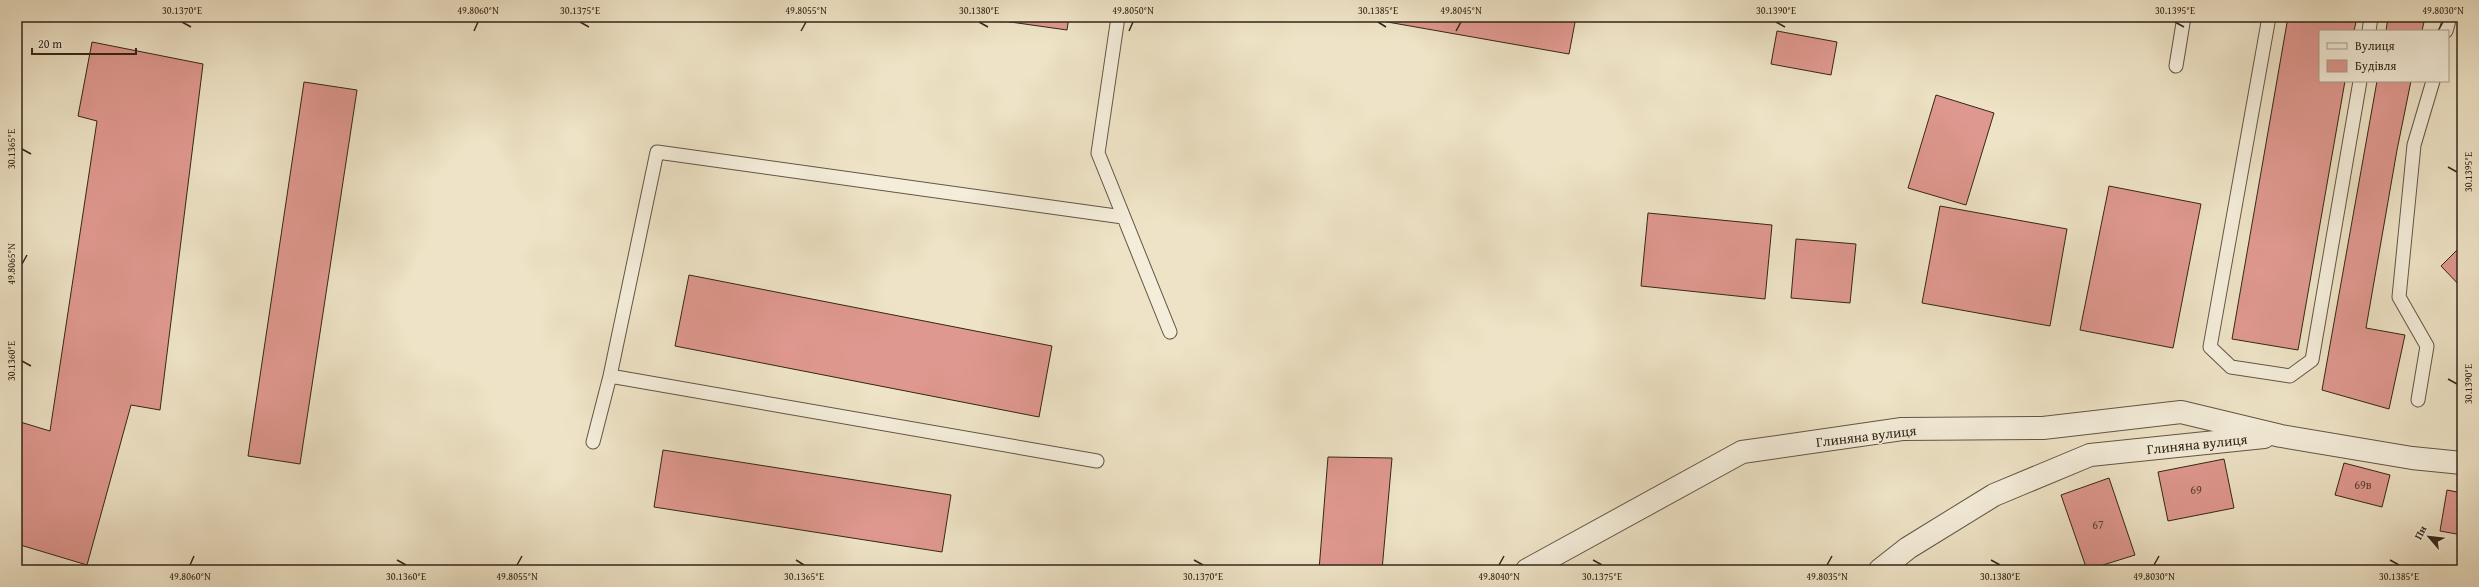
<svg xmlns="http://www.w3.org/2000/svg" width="2479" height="587" viewBox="0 0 2479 587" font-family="'Gentium Book Plus',serif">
	<rect width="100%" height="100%" fill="#eee3c6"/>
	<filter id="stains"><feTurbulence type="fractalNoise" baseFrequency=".005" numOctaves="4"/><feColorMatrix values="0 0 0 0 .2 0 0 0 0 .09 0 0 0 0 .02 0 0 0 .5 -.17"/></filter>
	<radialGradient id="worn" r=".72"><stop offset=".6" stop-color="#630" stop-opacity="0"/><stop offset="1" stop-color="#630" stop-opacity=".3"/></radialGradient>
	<path fill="#df988f" stroke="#332618" d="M975,17H1069L1067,30Z
		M1359,17H1576L1569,54Z
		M2288,17H2357L2354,31H2320V81H2345L2298,350L2232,339Z
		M2388,17H2425L2422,31H2386Z
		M1777,31L1837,42L1831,75L1771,64Z
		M92,42L203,64L160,410L131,405L87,565L17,544V421L50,431L97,121L78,116Z
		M2377,81H2411L2397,150L2366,328L2405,335L2389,409L2322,390Z
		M304,82L357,90L300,464L248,456Z
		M1936,95L1994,113L1966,205L1908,188Z
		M2109,186L2201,204L2173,348L2080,330Z
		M1940,206L2067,229L2050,326L1922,303Z
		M1648,213L1772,225L1765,299L1641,286Z
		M1796,239L1856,244L1850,303L1791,298Z
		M2462,245V288L2441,266Z
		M689,275L1052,346L1039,417L675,346Z
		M663,450L951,495L942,552L654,507Z
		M1328,457L1392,458L1382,570H1319Z
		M2224,459L2234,508L2168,521L2158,472Z
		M2344,463L2390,475L2382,507L2335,495Z
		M2109,478L2135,555L2087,570L2061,495Z
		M2447,490L2462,493V535L2440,531Z"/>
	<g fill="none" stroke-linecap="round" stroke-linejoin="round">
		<g stroke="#625544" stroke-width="15">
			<path id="service" d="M1118,17L1098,153L1170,332
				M2269,17L2210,347L2231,367L2290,376L2312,360L2360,81
				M2369,31L2371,17
				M2446,31L2450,17
				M2176,66L2184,17
				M610,376L1097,461
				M2418,400L2427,346L2399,297L2414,145L2433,81
				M593,442L610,376L657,152L1123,217"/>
		</g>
		<g stroke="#625544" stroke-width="24">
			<path id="minor" d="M1527,570L1742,452L1902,429L2043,428L2181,412L2281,436L2412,458L2462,463
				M1880,570L1908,548L1994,495L2090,455L2264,437"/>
		</g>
		<use href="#service" stroke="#f4edda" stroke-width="13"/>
		<use href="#minor" stroke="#f4edda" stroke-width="22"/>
	</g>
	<path fill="none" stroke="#332618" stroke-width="1.5" d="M182,22L191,27M580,22L589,27M979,22L988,27M1378,22L1386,27M1776,22L1785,27M2175,22L2184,27M474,31L478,22M801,31L806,22M1129,31L1133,22M1456,31L1461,22M2438,31L2443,22M22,149L31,154M2448,167L2457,172M22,264L27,255M22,361L31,366M2448,379L2457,384M397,560L406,565M796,560L804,565M1194,560L1203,565M1593,560L1602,565M1991,560L2000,565M2390,560L2399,565M190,565L194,556M517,565L522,556M1499,565L1504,556M1827,565L1832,556M2154,565L2159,556"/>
	<g text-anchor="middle" stroke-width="3" stroke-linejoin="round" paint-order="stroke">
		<g font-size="12" fill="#5e4236">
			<text x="2363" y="489">69в</text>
			<text x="2196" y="494">69</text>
			<text x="2098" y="529">67</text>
		</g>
		<g font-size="14" fill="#332618" stroke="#f4edda">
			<text transform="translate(1866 436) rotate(-7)" y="5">Глиняна вулиця</text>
			<text transform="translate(2197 444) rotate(-6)" y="5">Глиняна вулиця</text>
		</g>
	</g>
	<rect width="2479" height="587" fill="none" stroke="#eee3c6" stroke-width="44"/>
	<rect x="2319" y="30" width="130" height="52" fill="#f4edda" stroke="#a79d8c"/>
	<rect x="2327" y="43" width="20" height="6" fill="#f4edda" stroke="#a79d8c"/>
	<text x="2355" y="50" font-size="12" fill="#332618">Вулиця</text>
	<rect x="2327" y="60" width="20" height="12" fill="#df988f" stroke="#a79d8c"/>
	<text x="2355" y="70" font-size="12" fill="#332618">Будівля</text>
	<g transform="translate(2429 537) rotate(298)" stroke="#f4edda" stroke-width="3" paint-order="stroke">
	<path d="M0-3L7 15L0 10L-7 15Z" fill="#332618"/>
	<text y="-6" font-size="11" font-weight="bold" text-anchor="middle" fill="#332618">Пн</text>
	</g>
	<path d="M32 48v6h104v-6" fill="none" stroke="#332618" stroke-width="2"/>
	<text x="38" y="48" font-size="12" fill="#332618" stroke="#f4edda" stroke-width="3" paint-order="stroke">20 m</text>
	<rect x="22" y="22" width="2435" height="543" fill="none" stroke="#332618" stroke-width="1.5"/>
	<g font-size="10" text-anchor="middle" fill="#332618">
		<text x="182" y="14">30.1370°E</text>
		<text x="478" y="14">49.8060°N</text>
		<text x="580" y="14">30.1375°E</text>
		<text x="806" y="14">49.8055°N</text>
		<text x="979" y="14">30.1380°E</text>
		<text x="1133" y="14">49.8050°N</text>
		<text x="1378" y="14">30.1385°E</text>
		<text x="1461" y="14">49.8045°N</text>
		<text x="1776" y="14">30.1390°E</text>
		<text x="2175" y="14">30.1395°E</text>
		<text x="2443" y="14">49.8030°N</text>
		<text transform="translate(11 149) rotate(-90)" y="4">30.1365°E</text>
		<text transform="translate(2468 172) rotate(-90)" y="4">30.1395°E</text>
		<text transform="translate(11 264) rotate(-90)" y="4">49.8065°N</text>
		<text transform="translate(11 361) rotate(-90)" y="4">30.1360°E</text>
		<text transform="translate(2468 384) rotate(-90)" y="4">30.1390°E</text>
		<text x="190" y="580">49.8060°N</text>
		<text x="406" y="580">30.1360°E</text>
		<text x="517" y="580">49.8055°N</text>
		<text x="804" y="580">30.1365°E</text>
		<text x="1203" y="580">30.1370°E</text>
		<text x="1499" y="580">49.8040°N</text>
		<text x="1602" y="580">30.1375°E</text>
		<text x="1827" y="580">49.8035°N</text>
		<text x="2000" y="580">30.1380°E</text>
		<text x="2154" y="580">49.8030°N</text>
		<text x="2399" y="580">30.1385°E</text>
	</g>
	<rect width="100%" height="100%" filter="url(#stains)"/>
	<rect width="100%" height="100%" fill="url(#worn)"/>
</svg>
